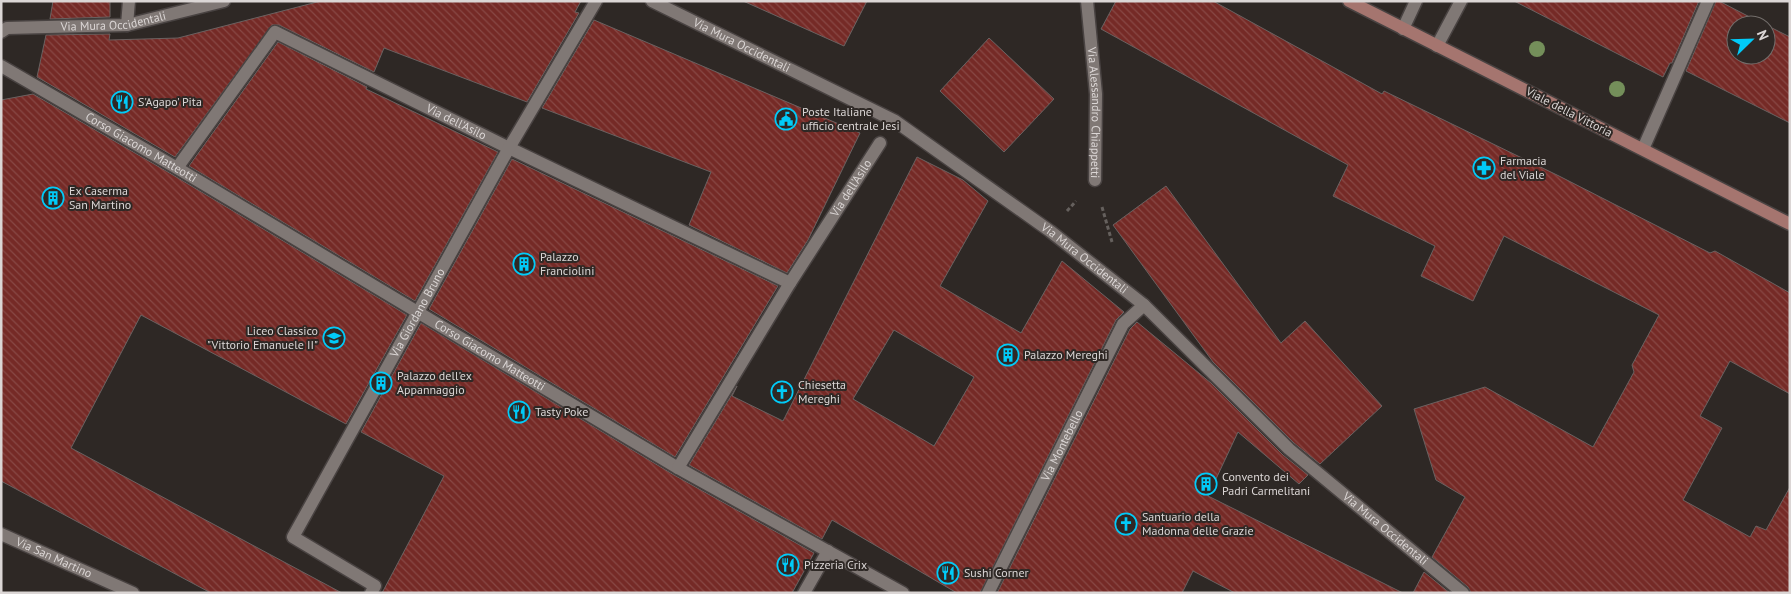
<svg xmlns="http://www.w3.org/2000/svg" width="1791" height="594" viewBox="0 0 1791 594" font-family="'PT Sans',sans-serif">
	<defs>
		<pattern id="building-back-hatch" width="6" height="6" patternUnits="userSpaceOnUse" patternTransform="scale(1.25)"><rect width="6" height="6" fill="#752a26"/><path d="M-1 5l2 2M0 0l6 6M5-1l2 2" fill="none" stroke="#884845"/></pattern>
	</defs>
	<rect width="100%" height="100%" fill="#2e2825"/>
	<path fill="url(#building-back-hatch)" stroke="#6a6261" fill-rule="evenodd" d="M53,1H110V17L50,19Z
		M321,1H581L575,12L579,13L527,102L384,48L374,72L279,25H272L175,157L37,77L46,35L110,34L109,40L178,38Z
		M743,1H867L844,46Z
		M1116,1H1213L1382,94L1384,91L1559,176L1710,253L1715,251L1790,293V394L1730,361L1700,416L1722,428L1683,500L1750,537L1756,526L1766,530L1790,487V593H1471L1468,587L1432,557L1465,497L1436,480L1414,409L1485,387L1593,447L1634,372L1632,365L1659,315L1504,236L1473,301L1421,276L1435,246L1333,196L1348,165L1101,29Z
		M1514,1H1699L1672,63H1670L1663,77Z
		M1716,1H1719L1765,25H1736V55H1766V25L1790,37V123L1686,71Z
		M594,20L860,133L808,240L787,273L689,225L711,172L542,108Z
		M989,38L1054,99L1004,152L940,91Z
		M278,42L367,87L366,89L498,152L415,301L189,166Z
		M33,94L173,175L407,315L346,424L141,315L71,448L342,593H211L1,481V100Z
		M917,157L963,180L988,201L940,286L1021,333L1062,261L1124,312L1116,320L980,593H957L832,520L822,539L689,465L737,386L732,396L783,421ZM894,330L974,377L934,446L853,399Z
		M512,159L778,286L675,457L429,309Z
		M1166,186L1281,343L1305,321L1382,406L1320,464L1294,443L1213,362L1113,225Z
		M1137,322L1211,383L1283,455L1308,475L1299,484L1238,432L1208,496L1403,593H1235L1193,571L1182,593H997L1130,329Z
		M421,323L674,475L814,553L792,593H382L444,476L361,432Z
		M1424,572L1450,593H1413Z"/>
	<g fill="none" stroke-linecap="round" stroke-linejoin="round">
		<g stroke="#494342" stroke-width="15">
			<path id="service" d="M1437,46L1461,1
				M1643,149L1708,1"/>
		</g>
		<g stroke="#494342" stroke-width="15">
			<g id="pedestrian">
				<path id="s1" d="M1,66L177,168L678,468L903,593"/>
				<path id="s2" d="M177,168L275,32L509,148L790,283"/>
				<path id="s3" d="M678,468L790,283L880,143"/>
				<path d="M804,593L828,551"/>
				<path id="s4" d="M988,593L1123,324L1144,305"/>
			</g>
		</g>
		<g stroke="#494342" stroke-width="15">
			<g id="minor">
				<path id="s5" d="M652,1L895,121L1050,231L1144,305L1289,449L1463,593"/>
				<path id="s6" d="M1087,1L1096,94L1095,180"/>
				<path d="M127,25L129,1"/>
				<path d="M1403,29L1416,1"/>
				<path id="s7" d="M1,32L7,28L127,25L224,1"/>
				<path id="s8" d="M1,534L133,593"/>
				<path id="s9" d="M371,593L375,586L293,537L509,148L596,1"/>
			</g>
		</g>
		<g stroke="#494342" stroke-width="15">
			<path id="secondary" d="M1349,1L1790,224"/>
		</g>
		<path stroke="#65605d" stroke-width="3" stroke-dasharray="4 2.5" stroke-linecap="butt" d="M1102,207L1112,242
			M1067,211L1076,201"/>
		<use href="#service" stroke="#807875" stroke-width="12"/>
		<use href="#pedestrian" stroke="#807875" stroke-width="12"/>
		<use href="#minor" stroke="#807875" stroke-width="12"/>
		<use href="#secondary" stroke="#a5756f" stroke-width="12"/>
	</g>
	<g fill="#748f5a">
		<circle cx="1537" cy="49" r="8"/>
		<circle cx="1617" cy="89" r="8"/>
	</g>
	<defs>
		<g id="restaurant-ring" transform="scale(1.125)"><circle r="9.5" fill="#2e2825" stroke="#01cbf9" stroke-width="1.5"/><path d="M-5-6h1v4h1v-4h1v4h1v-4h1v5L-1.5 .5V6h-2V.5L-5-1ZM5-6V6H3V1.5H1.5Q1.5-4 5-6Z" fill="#01cbf9"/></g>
		<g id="civic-ring" transform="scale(1.125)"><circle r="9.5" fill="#2e2825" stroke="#01cbf9" stroke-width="1.5"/><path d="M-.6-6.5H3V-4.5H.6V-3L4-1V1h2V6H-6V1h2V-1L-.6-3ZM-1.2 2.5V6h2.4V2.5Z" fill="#01cbf9"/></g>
		<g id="pharmacy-ring" transform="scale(1.125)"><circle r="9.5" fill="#2e2825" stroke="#01cbf9" stroke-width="1.5"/><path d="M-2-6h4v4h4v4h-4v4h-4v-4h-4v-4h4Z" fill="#01cbf9"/></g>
		<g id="building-ring" transform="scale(1.125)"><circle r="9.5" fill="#2e2825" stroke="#01cbf9" stroke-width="1.5"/><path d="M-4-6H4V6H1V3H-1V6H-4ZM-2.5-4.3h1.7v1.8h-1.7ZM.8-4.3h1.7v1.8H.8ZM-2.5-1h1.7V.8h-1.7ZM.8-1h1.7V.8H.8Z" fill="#01cbf9"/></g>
		<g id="school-ring" transform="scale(1.125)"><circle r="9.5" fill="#2e2825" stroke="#01cbf9" stroke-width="1.5"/><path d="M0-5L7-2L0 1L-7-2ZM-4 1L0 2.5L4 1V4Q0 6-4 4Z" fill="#01cbf9"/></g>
		<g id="church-ring" transform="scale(1.125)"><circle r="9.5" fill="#2e2825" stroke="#01cbf9" stroke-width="1.5"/><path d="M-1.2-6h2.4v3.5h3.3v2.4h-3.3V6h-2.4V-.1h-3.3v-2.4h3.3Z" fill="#01cbf9"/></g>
	</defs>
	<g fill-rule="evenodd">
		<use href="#restaurant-ring" x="122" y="102"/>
		<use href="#civic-ring" x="786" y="119"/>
		<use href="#pharmacy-ring" x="1484" y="168"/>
		<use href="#building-ring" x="53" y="198"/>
		<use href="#building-ring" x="524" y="264"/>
		<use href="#school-ring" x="334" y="338"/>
		<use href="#building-ring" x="1008" y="355"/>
		<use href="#building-ring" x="381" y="383"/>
		<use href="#church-ring" x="782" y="392"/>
		<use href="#restaurant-ring" x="519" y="412"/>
		<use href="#building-ring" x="1206" y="484"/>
		<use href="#church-ring" x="1126" y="524"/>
		<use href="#restaurant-ring" x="788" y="565"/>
		<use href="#restaurant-ring" x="948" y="573"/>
	</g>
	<g text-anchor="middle" stroke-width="4" stroke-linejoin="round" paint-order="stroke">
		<g font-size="12" fill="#dbd6d5" stroke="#2e2825">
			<text dy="4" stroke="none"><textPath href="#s7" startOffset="114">Via Mura Occidentali</textPath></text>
			<text dy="4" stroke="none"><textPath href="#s5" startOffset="100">Via Mura Occidentali</textPath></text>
			<text transform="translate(1569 112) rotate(27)" y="4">Viale della Vittoria</text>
			<text dy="4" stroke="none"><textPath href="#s6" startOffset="112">Via Alessandro Chiappetti</textPath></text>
			<text dy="4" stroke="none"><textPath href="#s2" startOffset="370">Via dell'Asilo</textPath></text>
			<text dy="4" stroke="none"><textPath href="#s1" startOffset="162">Corso Giacomo Matteotti</textPath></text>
			<text dy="4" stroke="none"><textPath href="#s3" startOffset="329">Via dell'Asilo</textPath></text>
			<text dy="4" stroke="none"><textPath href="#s5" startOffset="505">Via Mura Occidentali</textPath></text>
			<text dy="4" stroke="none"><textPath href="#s9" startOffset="360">Via Giordano Bruno</textPath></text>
			<text dy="4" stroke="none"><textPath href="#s1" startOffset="568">Corso Giacomo Matteotti</textPath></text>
			<text dy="4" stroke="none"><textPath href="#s4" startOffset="165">Via Montebello</textPath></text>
			<text dy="4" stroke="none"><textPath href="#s5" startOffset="910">Via Mura Occidentali</textPath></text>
			<text dy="4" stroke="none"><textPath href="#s8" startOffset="58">Via San Martino</textPath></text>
		</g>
		<g font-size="12" fill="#dbd6d5" stroke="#2e2825" text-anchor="start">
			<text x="138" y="106">S'Agapo' Pita</text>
			<text x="802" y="116">Poste Italiane<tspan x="802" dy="14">ufficio centrale Jesi</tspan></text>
			<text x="1500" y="165">Farmacia<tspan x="1500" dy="14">del Viale</tspan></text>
			<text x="69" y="195">Ex Caserma<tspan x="69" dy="14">San Martino</tspan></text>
			<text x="540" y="261">Palazzo<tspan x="540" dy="14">Franciolini</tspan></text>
			<text x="318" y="335" text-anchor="end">Liceo Classico<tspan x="318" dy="14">"Vittorio Emanuele II"</tspan></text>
			<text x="1024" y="359">Palazzo Mereghi</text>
			<text x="397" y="380">Palazzo dell'ex<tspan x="397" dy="14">Appannaggio</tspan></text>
			<text x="798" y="389">Chiesetta<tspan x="798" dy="14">Mereghi</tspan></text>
			<text x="535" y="416">Tasty Poke</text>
			<text x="1222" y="481">Convento dei<tspan x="1222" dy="14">Padri Carmelitani</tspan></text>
			<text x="1142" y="521">Santuario della<tspan x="1142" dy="14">Madonna delle Grazie</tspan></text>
			<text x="804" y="569">Pizzeria Crix</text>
			<text x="964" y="577">Sushi Corner</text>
		</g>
	</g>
	<rect width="1791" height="594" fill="none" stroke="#dbd6d5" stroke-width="5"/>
	<g transform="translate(1751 40) rotate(67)"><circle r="24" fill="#2e2825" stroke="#736e6b"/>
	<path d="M0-4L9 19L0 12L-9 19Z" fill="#01cbf9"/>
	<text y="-8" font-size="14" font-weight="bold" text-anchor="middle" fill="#dbd6d5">N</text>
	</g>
</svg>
